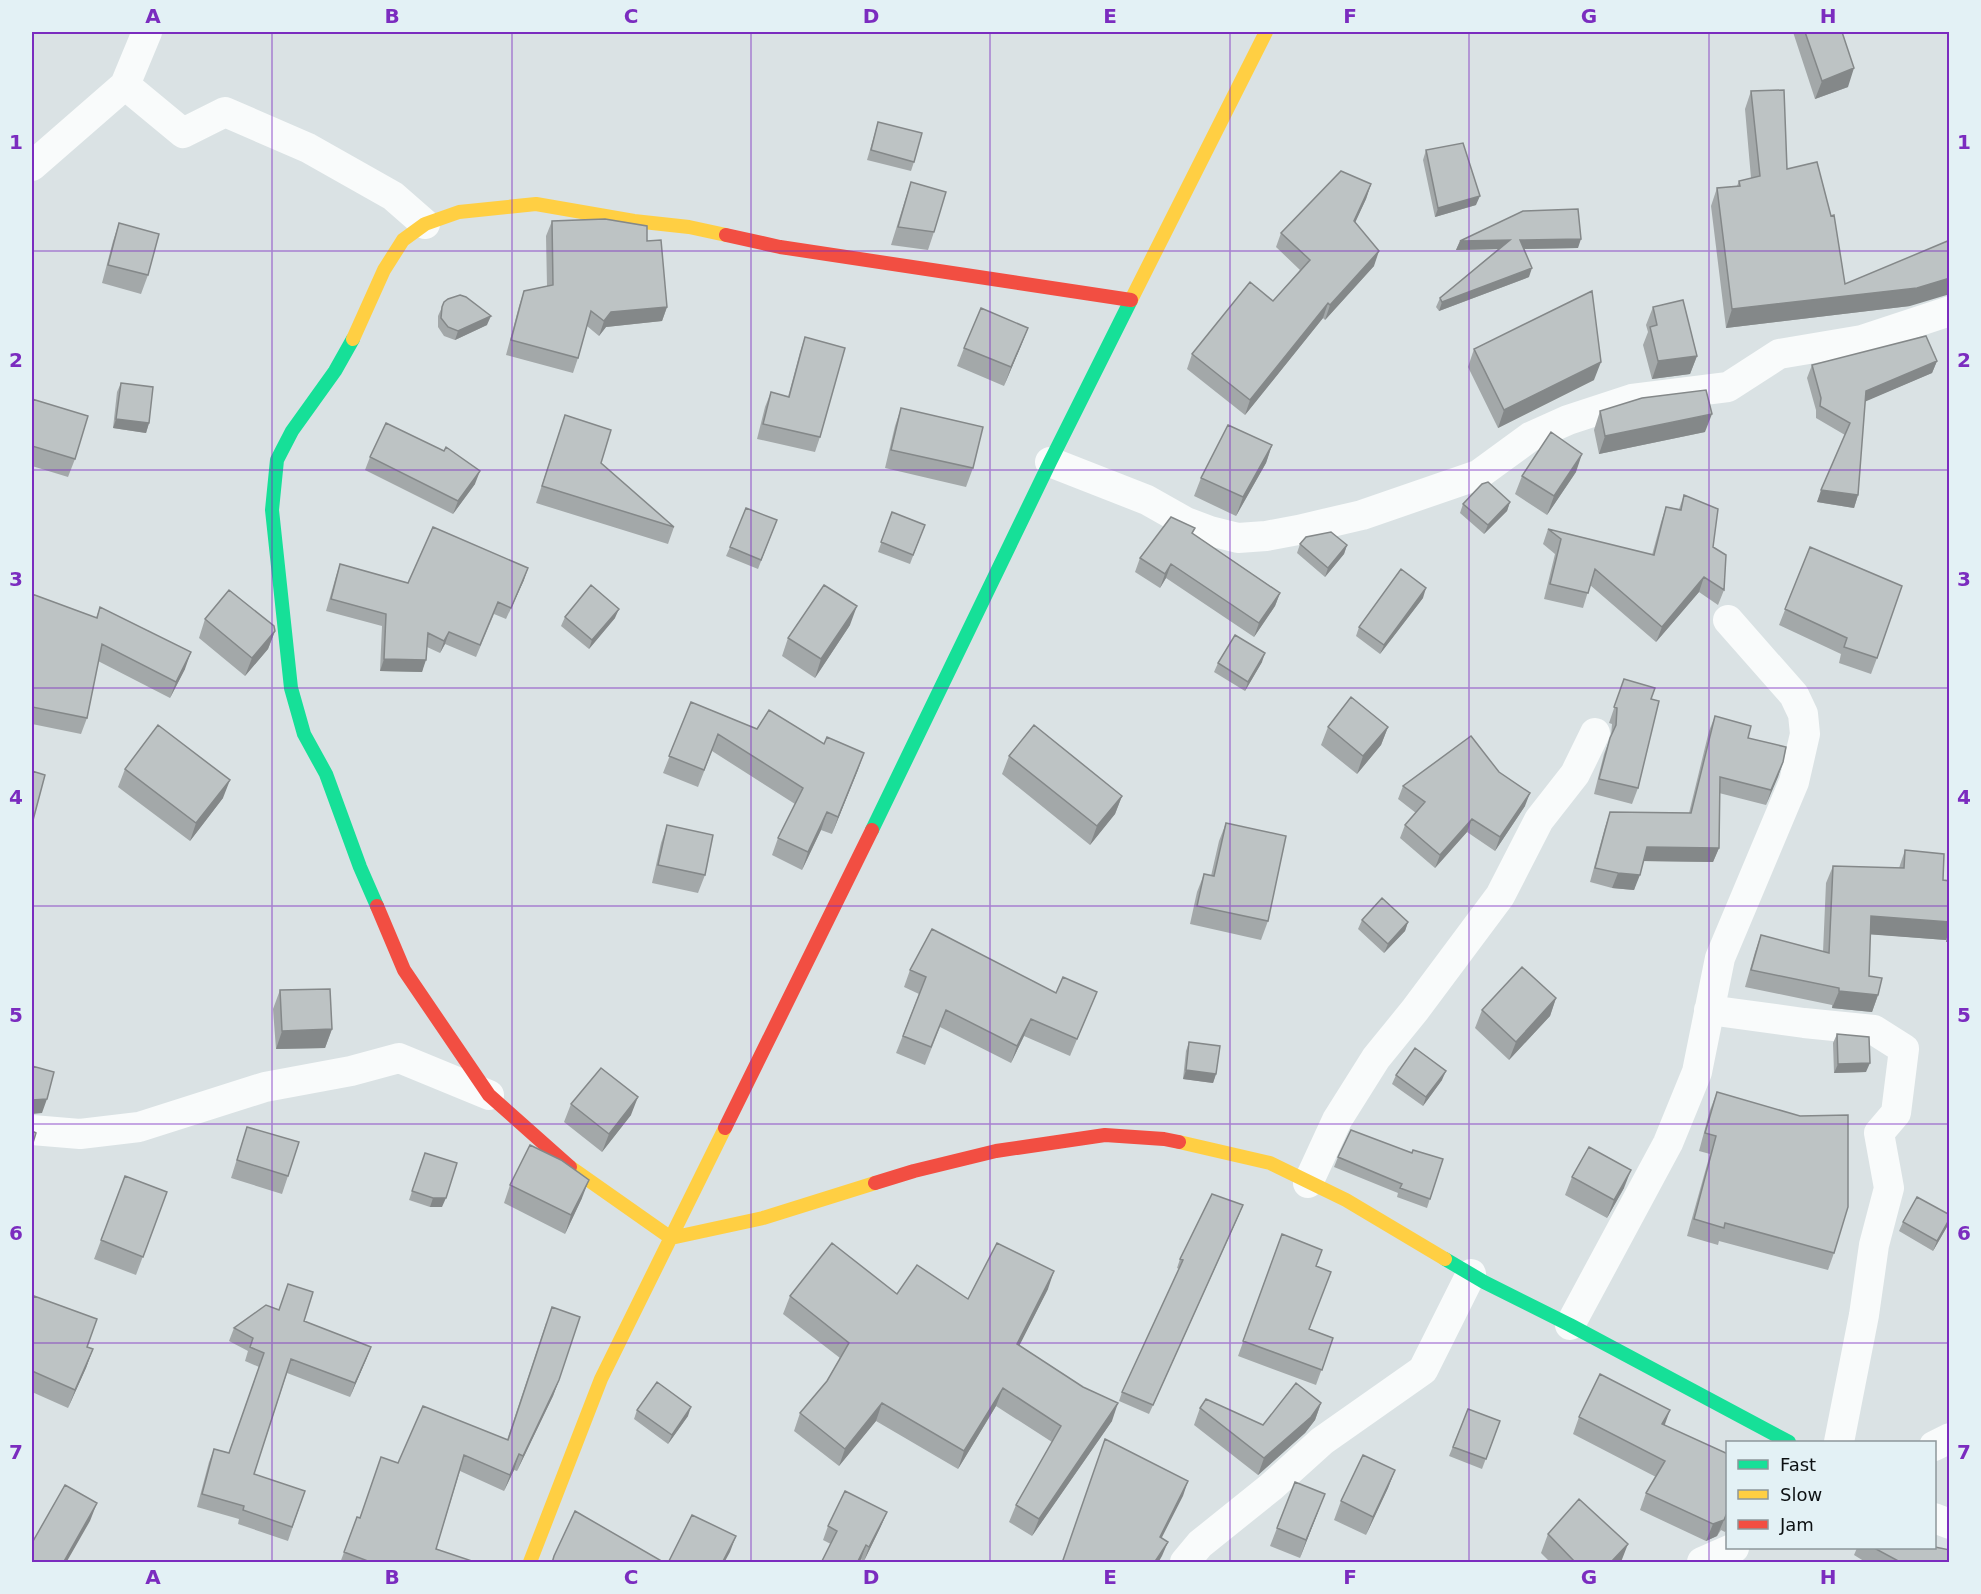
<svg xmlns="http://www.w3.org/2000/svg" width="1981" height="1594" viewBox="0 0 1981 1594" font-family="'DejaVu Sans',sans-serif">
	<rect width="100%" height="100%" fill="#dae2e4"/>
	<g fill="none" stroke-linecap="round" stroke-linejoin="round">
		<path stroke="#f9fbfb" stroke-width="30" d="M125,85L183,133L225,112L308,148L393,196L425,224
			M32,166L125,85L147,32
			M1050,462L1147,500L1186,522L1210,531L1238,538L1266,536L1298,530L1362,515L1478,475L1530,437L1568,420L1632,399L1728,387L1779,354L1862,340L1950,311
			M1709,1010L1804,1023L1874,1030L1904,1049L1896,1113L1879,1133L1889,1188L1874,1245L1864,1315L1839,1442
			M32,1130L80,1134L139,1127L265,1087L351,1071L399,1058L489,1095
			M1308,1183L1337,1120L1376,1058L1415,1010L1500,896L1539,820L1575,774L1595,733
			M1570,1325L1668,1143L1697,1072L1720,958L1794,782L1805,734L1803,714L1794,695L1728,620
			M1934,1446L1950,1438
			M1934,1518L1950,1524
			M1185,1562L1200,1544L1271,1487L1322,1441L1423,1370L1471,1274
			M1702,1562L1734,1548"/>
		<path stroke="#16e098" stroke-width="14" d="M353,339L335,371L292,431L277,460L272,510L291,688L304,734L326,774L360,867L377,906
			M872,830L1050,462L1131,300
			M1445,1259L1484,1282L1570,1325L1789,1442"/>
		<path stroke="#ffcf43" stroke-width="14" d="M1131,300L1266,32
			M353,339L384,270L403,240L425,224L459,212L536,204L634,221L689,227L726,235
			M1179,1142L1270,1163L1346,1200L1445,1259
			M570,1167L671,1238L763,1218L875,1183
			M530,1562L601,1379L725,1128"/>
		<path stroke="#f24e42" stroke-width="14" d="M726,235L780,247L1131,300
			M377,906L404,970L489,1095L570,1167
			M725,1128L872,830
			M875,1183L914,1171L996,1151L1105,1135L1164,1139L1179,1142"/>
	</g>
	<path fill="#a3a8a9" d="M1793,32H1842L1848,87L1815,99Z
		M1751,91L1787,169L1845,284L1910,306L1726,328L1711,206L1717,188L1737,186L1739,181L1751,178L1745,109Z
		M878,122L914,162L911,171L867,160Z
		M1426,150L1476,205L1435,217L1423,160Z
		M911,182L934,232L928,250L891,245L905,200Z
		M1371,184L1366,199L1355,222L1374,266L1325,320L1323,318L1245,415L1187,369L1192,354L1273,301L1300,270L1276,247L1281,233Z
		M552,221L647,241L667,307L662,321L606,327L599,336L587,326L578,358L573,373L506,355L519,306L524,291L547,286L546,236Z
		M119,223L148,275L141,294L102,283L113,241Z
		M1460,241L1578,248L1524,249L1529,277L1439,311L1436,307L1440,298L1498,249L1456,250Z
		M442,307L487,325L455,340L444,336L438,327V316Z
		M1653,307L1697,356L1690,374L1652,379L1643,345L1648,332L1646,325Z
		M1028,328L1004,386L957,366L964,348Z
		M805,337L820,437L815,452L757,439L765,407L771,392L788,397L800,352Z
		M1474,349L1594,380L1498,428L1468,367Z
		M1937,361L1932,373L1865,401L1858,495L1854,508L1817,502L1845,435L1816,418V410L1807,378L1812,365Z
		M121,383L149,423L146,433L113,428L117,392Z
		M32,399L75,459L68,477L32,466Z
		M901,408L973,468L966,487L885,468L895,426Z
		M1600,411L1705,432L1599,454L1594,430Z
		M565,415L601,463L674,527L668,544L536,503Z
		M1272,445L1266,463L1236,516L1194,496L1201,478Z
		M370,457L475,484L453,514L365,470Z
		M1576,472L1547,515L1515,494L1522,476Z
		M1684,495L1713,547L1724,590L1718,605L1699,592L1656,642L1590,585L1583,608L1544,599L1555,554L1543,544L1548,529L1652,555L1661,522L1666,507L1679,509Z
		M1510,502L1507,511L1484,534L1460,513L1463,504Z
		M892,512L925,525L910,564L878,552Z
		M777,520L758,569L726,556L730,547Z
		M1193,534L1280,593L1275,606L1254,637L1166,578L1160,588L1135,572L1140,558Z
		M1300,544L1347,545L1344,554L1325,577L1297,553Z
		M1810,547L1877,658L1871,674L1839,663L1841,654L1779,625Z
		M340,564L408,583L524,580L506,619L494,614L476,657L445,644L440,653L427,647L422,672L380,671L382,626L326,611L336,576Z
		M32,594L96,618L100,607L185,669L170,698L98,661L87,718L81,734L32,724Z
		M1423,598L1380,654L1356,636L1359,627Z
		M565,617L615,618L589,649L561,626Z
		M205,619L275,631L268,649L245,676L199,638Z
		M850,625L815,678L782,656L788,638Z
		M1262,662L1245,691L1214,672L1218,663Z
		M1624,679L1651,699L1638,788L1632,804L1594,794L1604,754L1611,736L1612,724L1609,723Z
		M691,702L757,729L864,753L832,834L821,830L802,870L772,855L778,838L795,804L712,751L698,787L663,773Z
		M1715,716L1748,738L1783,762L1766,805L1719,793V848L1713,862L1643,861L1634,890L1612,888L1590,882L1605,827L1610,812L1689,813L1709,731Z
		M1328,727H1388L1381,745L1357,774L1321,745Z
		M1009,756L1122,796L1115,814L1090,845L1002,774Z
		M125,769L223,798L190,841L118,787Z
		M1403,786L1525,806L1495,851L1467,832L1435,868L1400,838L1405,825L1416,813L1398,799Z
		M1226,823L1268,921L1261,940L1190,924L1197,892L1204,874L1211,876L1219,841Z
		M667,825L705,875L698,893L652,883L661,843Z
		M1905,850L1943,880L1950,881V942H1946V940L1870,934L1869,976L1878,995L1872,1012L1832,1008V1005L1745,987L1755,952L1761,935L1823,952L1826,883L1833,866L1899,868Z
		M1362,920L1408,922L1405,931L1384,953L1358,929Z
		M910,970L1056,993L1097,992L1070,1056L1024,1036L1011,1063L940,1027L925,1065L896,1053L919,994L904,987Z
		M280,990L332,1029L325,1048L276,1049L273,1009Z
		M1556,998L1550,1016L1509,1060L1475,1028L1482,1010Z
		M1837,1034L1866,1072L1834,1073L1833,1043Z
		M1189,1042L1216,1074L1213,1083L1183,1079L1186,1051Z
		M1396,1075L1442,1080L1423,1106L1392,1084Z
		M1717,1092L1834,1253L1828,1270L1719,1241L1718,1245L1687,1236L1710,1154L1699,1151L1710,1110Z
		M571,1104L631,1115L602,1152L564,1122Z
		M247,1127L288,1176L282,1194L231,1178Z
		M425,1153L442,1207H430L409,1200Z
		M1412,1153L1443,1159L1427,1208L1397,1197L1398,1193L1334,1167L1338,1157Z
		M125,1176L167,1192L136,1275L94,1259Z
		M1572,1177L1624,1188L1607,1218L1565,1195Z
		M510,1185L582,1198L565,1234L504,1203Z
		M1243,1205L1149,1414L1119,1401L1122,1392L1179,1269L1177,1268L1180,1259Z
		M1950,1215V1220L1948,1225L1933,1251L1899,1231L1903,1222Z
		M1282,1234L1316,1266L1310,1329L1333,1338L1316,1385L1238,1356Z
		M1048,1289L1019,1345L1112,1421L1032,1536L1009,1522L1016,1505L1052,1442L996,1406L958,1469L876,1421L839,1466L794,1431L800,1413L827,1381L840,1358L783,1314L790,1296L897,1294L968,1299Z
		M32,1302L87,1347L93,1349L86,1368L68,1408L32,1392Z
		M304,1321L371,1347L350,1397L287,1373L254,1474L305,1491L288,1541L238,1524L239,1519L197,1507L209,1462L214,1449L229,1453L259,1367L245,1361L248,1351L229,1341L234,1328Z
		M546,1323L559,1380L553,1396L517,1471L514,1470L504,1491L460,1471L436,1549L474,1563H340L357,1517L360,1518L398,1463L507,1440Z
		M1321,1403L1315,1420L1305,1433L1258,1475L1194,1425L1200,1408L1263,1425Z
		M1468,1409L1500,1421L1482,1469L1449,1456Z
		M637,1410L688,1416L668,1444L634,1419Z
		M1579,1417L1664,1425L1728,1454V1528L1725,1532L1721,1530L1717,1536L1706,1541L1640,1510L1646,1493L1656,1477L1573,1434Z
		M1395,1470L1388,1488L1366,1535L1334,1520L1341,1501Z
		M887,1512L881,1526L864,1561L823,1540L828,1526Z
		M1318,1512L1300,1558L1270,1546L1277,1528Z
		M1548,1534L1621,1563H1551L1541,1553Z
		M1857,1548H1935L1950,1563H1867L1854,1555Z"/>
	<path fill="#848889" d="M1854,68L1848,87L1815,99L1822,81Z
		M1371,184L1366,199L1349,236L1354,221Z
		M1480,196L1476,205L1435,217L1438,208Z
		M1581,239L1578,248L1517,249L1520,240Z
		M1510,240L1506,249L1456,250L1460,241Z
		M1379,251L1374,266L1325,320L1330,305Z
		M1532,268L1529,277L1439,311L1442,302Z
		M1950,278V294L1910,306L1726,328L1732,309Z
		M1328,303L1323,318L1245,415L1250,400Z
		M667,307L662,321L606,327L599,336L604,321L611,312Z
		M491,316L487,325L455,340L458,331Z
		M1028,328L1021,346L1004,386L1011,367Z
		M1697,356L1690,374L1652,379L1658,361Z
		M1937,361L1932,373L1862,403L1866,391Z
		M1601,362L1594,380L1498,428L1504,410Z
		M1712,414L1705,432L1599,454L1605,436Z
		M116,419L149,423L146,433L113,428Z
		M1272,445L1266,463L1236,516L1243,497Z
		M1582,454L1576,472L1547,515L1554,496Z
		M480,471L475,484L453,514L458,501Z
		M1821,490L1858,495L1854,508L1817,502Z
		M1510,502L1507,511L1484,534L1488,525Z
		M1347,545L1344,554L1325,577L1328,568Z
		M1171,564L1166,578L1160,588L1165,574Z
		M528,568L524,580L506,619L511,608Z
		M1704,577L1699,592L1656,642L1662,627Z
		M1426,588L1423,598L1380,654L1384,645Z
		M1280,593L1275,606L1254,637L1259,623Z
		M857,606L850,625L815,678L821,659Z
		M619,609L615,618L589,649L592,640Z
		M275,631L268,649L245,676L252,658Z
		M449,632L445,644L440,653L444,641Z
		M191,652L185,669L170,698L176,682Z
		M1265,653L1262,662L1245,691L1248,682Z
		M384,659L426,660L422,672L380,671Z
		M1388,727L1381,745L1357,774L1363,756Z
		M864,753L858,770L832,834L838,817Z
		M1783,762L1778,777L1766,805L1771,790Z
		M230,780L223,798L190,841L196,823Z
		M1530,793L1525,806L1495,851L1500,837Z
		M1122,796L1115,814L1090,845L1097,826Z
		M827,812L821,830L802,870L808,852Z
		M1472,819L1467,832L1435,868L1440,855Z
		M1647,847L1719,848L1713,862L1642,861Z
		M1618,873L1640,875L1634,890L1612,888Z
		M1871,916L1950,922V930L1946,940L1865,934Z
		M1408,922L1405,931L1384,953L1388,944Z
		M1950,931V942H1946Z
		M1839,991L1878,995L1872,1012L1832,1008Z
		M1556,998L1550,1016L1509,1060L1516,1042Z
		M1031,1019L1024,1036L1011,1063L1017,1046Z
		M332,1029L325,1048L276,1049L282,1031Z
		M1870,1063L1866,1072L1834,1073L1838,1064Z
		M1186,1070L1216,1074L1213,1083L1183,1079Z
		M1446,1071L1442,1080L1423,1106L1426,1097Z
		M638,1097L631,1115L602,1152L609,1134Z
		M47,1099L42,1113L32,1114V1100Z
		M1631,1170L1624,1188L1607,1218L1614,1200Z
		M589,1180L582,1198L565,1234L571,1215Z
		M433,1198H446L442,1207H430Z
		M1243,1205L1239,1215L1149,1414L1153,1405Z
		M1950,1218L1948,1225L1933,1251L1937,1241Z
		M1054,1271L1048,1289L1011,1362L1017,1344Z
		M371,1347L366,1360L350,1397L355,1383Z
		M93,1349L86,1368L68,1408L75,1390Z
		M559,1380L553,1396L517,1471L523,1456Z
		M1003,1388L996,1406L958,1469L964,1451Z
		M882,1403L876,1421L839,1466L845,1449Z
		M1118,1403L1112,1421L1032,1536L1039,1519Z
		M1321,1403L1315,1420L1305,1433L1258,1475L1264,1458Z
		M691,1407L688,1416L668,1444L672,1435Z
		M1670,1410L1664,1427L1662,1424Z
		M519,1454L514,1470L504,1491L510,1475Z
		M1395,1470L1388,1488L1366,1535L1373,1517Z
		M1188,1481L1183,1496L1155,1551L1160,1537Z
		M1325,1494L1318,1512L1300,1558L1306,1540Z
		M97,1503L90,1521L66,1563H63Z
		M887,1512L881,1526L864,1561L869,1547Z
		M1727,1513L1717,1536L1706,1541L1713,1524Z
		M736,1536L730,1552L724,1563H722Z
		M1168,1542L1162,1556L1158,1563H1154Z
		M1628,1544L1621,1562L1610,1563Z
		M866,1545L861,1559L860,1563H857Z"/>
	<path fill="#bdc3c4" stroke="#848889" stroke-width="1.5" d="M1805,32H1842L1854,68L1822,81Z
		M1784,90L1787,169L1817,162L1831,216L1834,215L1845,284L1950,240V278L1917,288L1732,309L1717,188L1740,186L1739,181L1760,176L1751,91Z
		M878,122L922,133L914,162L871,150Z
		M1463,143L1480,196L1438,208L1426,150Z
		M1341,171L1371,184L1354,221L1379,251L1330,305L1328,303L1250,400L1192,354L1250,282L1273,301L1310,260L1281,233Z
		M911,182L946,192L934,232L898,227Z
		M1578,209L1581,239L1520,240L1532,268L1442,302L1440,298L1510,240L1460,241L1523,211Z
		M605,219L647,226V241L661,240L667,307L611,312L604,321L591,311L578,358L511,340L524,291L553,285L552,221Z
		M119,223L159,234L148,275L108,265Z
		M1592,291L1601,362L1504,410L1474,349Z
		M460,295L466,297L491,316L458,331L448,327L441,318L442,307L444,302L448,299Z
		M1683,300L1697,356L1658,361L1650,327L1657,325L1653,307Z
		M981,308L1028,328L1011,367L964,348Z
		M1926,336L1937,361L1866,391L1858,495L1821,490L1850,423L1820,406L1821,398L1812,365Z
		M805,337L845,348L820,437L763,424L771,392L789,397Z
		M121,383L153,387L149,423L116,419Z
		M1706,390L1712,414L1605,436L1600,411L1642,398Z
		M32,399L88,416L75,459L32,446Z
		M901,408L983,427L973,468L891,450Z
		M565,415L611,430L601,463L674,527L542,486Z
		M386,423L444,451L446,447L480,471L458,501L370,457Z
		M1228,425L1272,445L1243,497L1201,478Z
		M1551,432L1582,454L1554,496L1522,476Z
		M1488,482L1510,502L1488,525L1463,504L1482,484Z
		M1684,495L1718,509L1713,547L1726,555L1724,590L1704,577L1662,627L1595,569L1588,593L1550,584L1561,539L1548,529L1654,555L1666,507L1681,510Z
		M746,508L777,520L761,560L730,547Z
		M892,512L925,525L913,555L881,542Z
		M1171,517L1195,528L1192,533L1280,593L1259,623L1171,564L1165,574L1140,558Z
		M433,527L528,568L511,608L498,602L480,645L449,632L444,641L428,633L426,660L384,659L386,614L331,599L340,564L408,583Z
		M1331,532L1347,545L1328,568L1300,544L1306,537Z
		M1810,547L1902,586L1877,658L1844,647L1847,638L1785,609Z
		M1401,569L1426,588L1384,645L1359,627Z
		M591,585L619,609L592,640L565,617Z
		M824,585L857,606L821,659L788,638Z
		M229,590L274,626L275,631L252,658L205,619Z
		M32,594L97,618L100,607L191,652L176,682L102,644L87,718L32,707Z
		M1235,635L1265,653L1248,682L1218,663Z
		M1624,679L1655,688L1651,699L1659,701L1638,788L1599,779L1610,738L1616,725L1617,708L1614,707Z
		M1351,697L1388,727L1363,756L1328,727Z
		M691,702L757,729L769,710L824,744L827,737L864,753L838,817L827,812L808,852L778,838L803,788L718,734L704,770L669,756Z
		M1715,716L1751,726L1748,738L1786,747L1783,762L1771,790L1720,777L1719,848L1647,847L1640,875L1618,873L1595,868L1610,812L1691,813Z
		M158,725L230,780L196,823L125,769Z
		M1034,725L1122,796L1097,826L1009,756Z
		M1471,736L1499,772L1530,793L1500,837L1472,819L1440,855L1405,825L1425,802L1403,786Z
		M32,771L45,775L32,824Z
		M1226,823L1286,836L1268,921L1197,906L1204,874L1214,876Z
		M667,825L713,835L705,875L658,865Z
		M1905,850L1944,854L1943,880L1950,881V922L1871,916L1869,976L1882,978L1878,995L1839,991V988L1751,970L1761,935L1829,953L1833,866L1904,868Z
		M1382,898L1408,922L1388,944L1362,920Z
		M932,929L1056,993L1063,977L1097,992L1077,1039L1031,1019L1017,1046L946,1010L931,1047L903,1036L926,977L910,970Z
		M1522,967L1556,998L1516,1042L1482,1010Z
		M330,989L332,1029L282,1031L280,990Z
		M1837,1034L1869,1037L1870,1063L1838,1064Z
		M1189,1042L1220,1046L1216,1074L1186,1070Z
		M1415,1048L1446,1071L1426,1097L1396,1075Z
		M32,1066L54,1072L47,1099L32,1100Z
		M601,1068L638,1097L609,1134L571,1104Z
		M1717,1092L1800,1116L1848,1115V1207L1834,1253L1725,1223L1724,1228L1694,1219L1716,1136L1705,1133Z
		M247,1127L299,1142L288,1176L237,1160Z
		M1351,1130L1412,1153L1413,1150L1443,1159L1430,1199L1400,1188L1402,1184L1338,1157Z
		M32,1131L36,1133L32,1146Z
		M530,1145L561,1160L589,1180L571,1215L510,1185Z
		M1589,1147L1631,1170L1614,1200L1572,1177Z
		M425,1153L457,1163L446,1198H433L412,1191Z
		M125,1176L167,1192L143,1257L101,1240Z
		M1212,1194L1243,1205L1153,1405L1122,1392L1183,1260L1180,1259Z
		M1917,1197L1950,1215V1218L1937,1241L1903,1222Z
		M1282,1234L1322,1250L1316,1266L1331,1272L1309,1329L1333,1338L1322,1370L1243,1341Z
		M832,1243L897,1294L917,1265L968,1299L997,1243L1054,1271L1017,1344L1083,1387L1118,1403L1039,1519L1016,1505L1061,1426L1003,1388L964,1451L882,1403L845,1449L800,1413L827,1381L849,1343L790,1296Z
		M288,1284L313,1292L304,1321L371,1347L355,1383L291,1359L254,1474L305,1491L292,1527L243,1510L244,1506L202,1494L214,1449L229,1453L264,1353L250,1347L253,1338L234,1328L266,1305L279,1310Z
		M34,1296L97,1319L87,1347L93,1349L75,1390L32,1371V1302Z
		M552,1307L580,1317L559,1380L523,1456L519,1454L510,1475L464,1455L436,1549L475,1562L474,1563H373L344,1552L357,1517L360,1518L381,1457L398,1463L423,1406L508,1440Z
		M1600,1374L1670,1410L1662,1424L1728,1454V1513H1727L1724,1520L1713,1524L1646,1493L1665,1461L1579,1417Z
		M657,1382L691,1407L672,1435L637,1410Z
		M1296,1383L1321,1403L1311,1417L1264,1458L1200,1408L1206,1399L1263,1425Z
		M1468,1409L1500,1421L1486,1459L1453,1447Z
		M1105,1439L1188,1481L1160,1537L1168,1542L1154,1563H1062Z
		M1363,1455L1395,1470L1373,1517L1341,1501Z
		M1295,1482L1325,1494L1306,1540L1277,1528Z
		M65,1485L97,1503L63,1563H32V1543Z
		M845,1491L887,1512L869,1547L866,1545L857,1563H821L837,1531L828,1526Z
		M1579,1499L1628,1544L1610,1563H1576L1548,1534Z
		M575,1511L665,1563H552L554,1556Z
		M692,1515L736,1536L722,1563H668Z
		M1935,1547L1950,1550V1563H1902L1874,1548Z"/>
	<path fill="none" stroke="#7b2cbf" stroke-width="1.5" stroke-opacity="0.55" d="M272,32V1562M512,32V1562M751,32V1562M990,32V1562M1230,32V1562M1469,32V1562M1709,32V1562M32,251H1950M32,470H1950M32,688H1950M32,906H1950M32,1124H1950M32,1343H1950"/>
	<rect width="1981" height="1594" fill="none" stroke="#e3f1f5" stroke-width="66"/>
	<rect x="1726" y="1441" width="210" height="108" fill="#e3f1f5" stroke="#8d979a" stroke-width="1.5"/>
	<rect x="1738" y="1460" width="30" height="9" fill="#16e098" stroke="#8d979a" stroke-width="1.5"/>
	<text x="1780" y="1471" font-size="18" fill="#0c1012">Fast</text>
	<rect x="1738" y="1490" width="30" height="9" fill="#ffcf43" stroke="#8d979a" stroke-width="1.5"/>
	<text x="1780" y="1501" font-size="18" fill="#0c1012">Slow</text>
	<rect x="1738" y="1520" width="30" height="9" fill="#f24e42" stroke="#8d979a" stroke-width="1.5"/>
	<text x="1780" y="1531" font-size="18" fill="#0c1012">Jam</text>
	<rect x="33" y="33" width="1915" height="1528" fill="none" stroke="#7b2cbf" stroke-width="2"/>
	<g font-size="20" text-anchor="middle" font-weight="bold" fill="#7b2cbf">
		<text x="153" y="23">A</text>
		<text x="392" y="23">B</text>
		<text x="631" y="23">C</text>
		<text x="871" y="23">D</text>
		<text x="1110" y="23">E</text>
		<text x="1350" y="23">F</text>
		<text x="1589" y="23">G</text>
		<text x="1828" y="23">H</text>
		<text x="16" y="149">1</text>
		<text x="1964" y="149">1</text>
		<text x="16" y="367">2</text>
		<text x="1964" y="367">2</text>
		<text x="16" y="586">3</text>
		<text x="1964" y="586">3</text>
		<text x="16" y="804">4</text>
		<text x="1964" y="804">4</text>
		<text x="16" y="1022">5</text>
		<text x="1964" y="1022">5</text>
		<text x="16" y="1240">6</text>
		<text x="1964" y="1240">6</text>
		<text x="16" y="1459">7</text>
		<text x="1964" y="1459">7</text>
		<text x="153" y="1584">A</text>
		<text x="392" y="1584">B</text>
		<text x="631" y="1584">C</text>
		<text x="871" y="1584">D</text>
		<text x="1110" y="1584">E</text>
		<text x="1350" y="1584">F</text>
		<text x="1589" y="1584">G</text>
		<text x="1828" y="1584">H</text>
	</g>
</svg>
